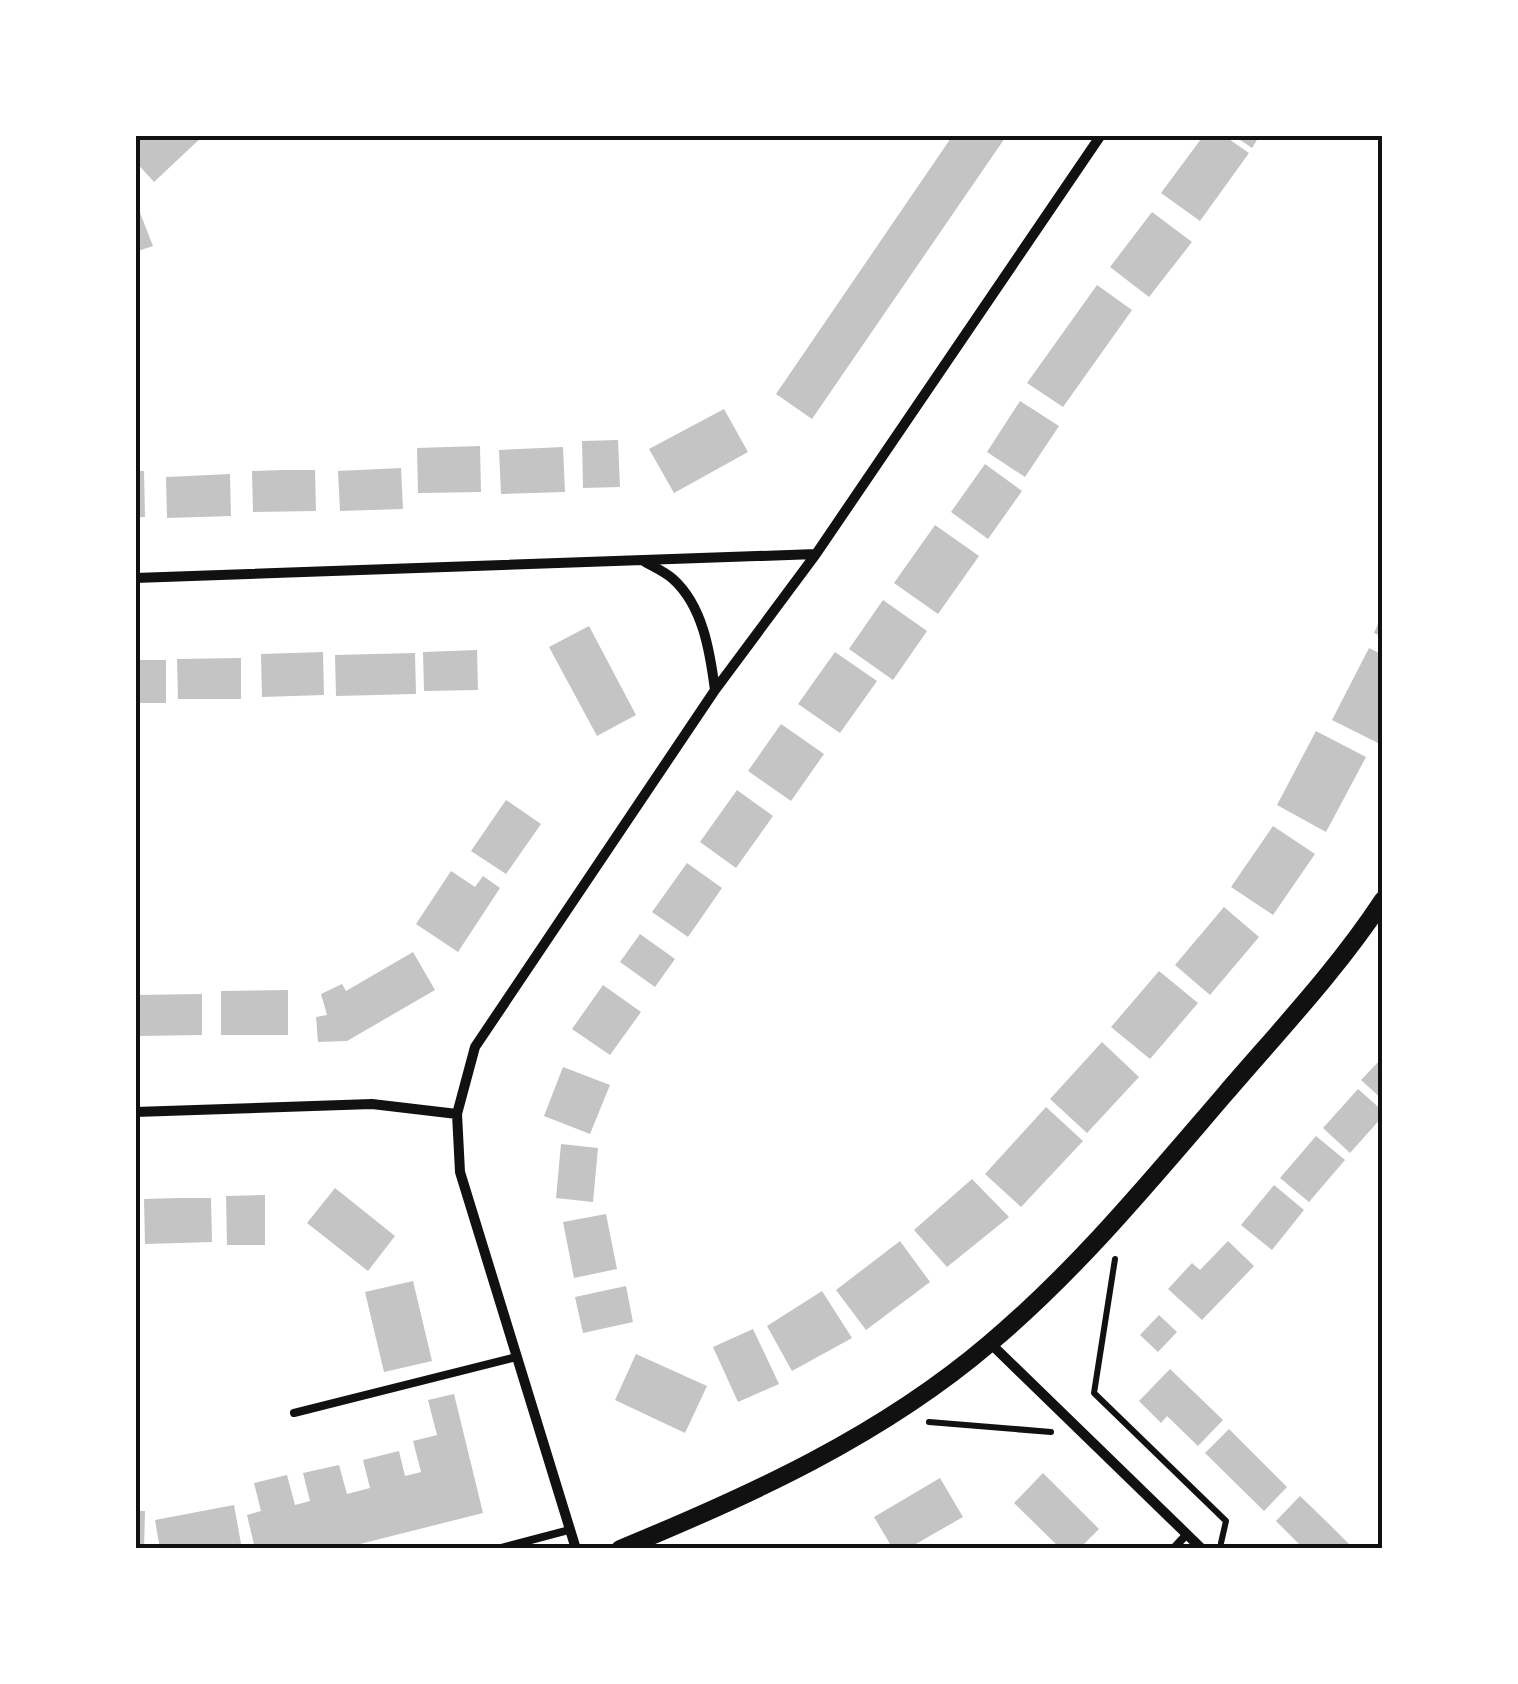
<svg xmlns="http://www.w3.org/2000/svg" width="1518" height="1684" viewBox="0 0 1518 1684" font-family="'Times New Roman',serif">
	<rect width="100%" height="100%" fill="#fff"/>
	<path fill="#c4c4c4" d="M140,135H204L154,182L135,161V140Z
		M953,135H1007L812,419L776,394Z
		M1204,135H1223L1249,153L1200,221L1161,193Z
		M1233,135H1260L1252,148Z
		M135,200L153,246L135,252Z
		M1152,212L1192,242L1149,297L1110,267Z
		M1097,285L1132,310L1063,407L1027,383Z
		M1020,401L1059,426L1025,477L987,452Z
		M724,409L748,452L674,493L649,449Z
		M618,440L620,487L583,488L582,441Z
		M480,446L481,492L418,493L417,448Z
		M563,447L565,492L501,494L499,450Z
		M985,464L1022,491L988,539L951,512Z
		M401,468L403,509L340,511L338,471Z
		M283,470H315L316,511L253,512L252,471Z
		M135,471H144L145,517H135Z
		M230,474L231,516L167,518L166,477Z
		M935,525L979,556L938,614L894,583Z
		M883,600L927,631L893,680L849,649Z
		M1383,613V637L1374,633Z
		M589,626L636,715L597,736L549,647Z
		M1369,648L1383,655V738L1380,744L1332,720Z
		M477,650L478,690L424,691L423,652Z
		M323,652L324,695L262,697L261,654Z
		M835,652L877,681L840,733L798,704Z
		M415,653L416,694L336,696L335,655Z
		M241,658V699H178L177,659Z
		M135,660H166V703H135Z
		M781,724L824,754L791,801L748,771Z
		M1316,731L1366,757L1326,832L1277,805Z
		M737,790L773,816L736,868L700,842Z
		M506,800L541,824L506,874L471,851Z
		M1273,826L1315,854L1273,915L1231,887Z
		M687,863L722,888L688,937L652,912Z
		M451,871L475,887L483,876L500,888L458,952L416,924Z
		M1224,907L1259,937L1210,995L1175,965Z
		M640,934L675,959L655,987L620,962Z
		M413,952L435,990L347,1041L318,1042L316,1017L327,1015L321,994L342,984L346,991Z
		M1159,971L1198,1003L1150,1059L1111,1027Z
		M603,985L641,1012L610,1055L572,1029Z
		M288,990V1035H221V991Z
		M202,994V1035L137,1036L136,995Z
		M1102,1042L1139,1077L1087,1133L1050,1099Z
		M1383,1057V1100L1361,1080Z
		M563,1067L610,1085L590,1134L544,1116Z
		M1358,1089L1383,1111V1116L1350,1153L1323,1128Z
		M1046,1107L1083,1141L1021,1207L985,1174Z
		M1316,1136L1345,1160L1309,1202L1280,1178Z
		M561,1144L598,1148L593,1202L556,1198Z
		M972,1179L1009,1217L947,1267L914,1230Z
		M1274,1185L1304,1210L1272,1250L1241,1225Z
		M335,1188L395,1236L368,1271L307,1223Z
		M265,1195V1245H227L226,1196Z
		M178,1198H211L212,1242L145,1244L144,1199Z
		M606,1214L617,1269L574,1278L563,1222Z
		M900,1241L930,1282L866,1330L836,1290Z
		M1228,1241L1254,1266L1202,1320L1168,1289L1192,1263L1200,1270Z
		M413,1281L432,1361L384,1372L365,1292Z
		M626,1286L633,1322L583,1333L575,1297Z
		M822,1291L852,1338L792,1371L767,1326Z
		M1159,1315L1177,1332L1158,1352L1140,1335Z
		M753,1329L779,1384L738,1402L713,1347Z
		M636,1354L707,1386L685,1433L615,1400Z
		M1170,1369L1223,1420L1198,1446L1167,1416L1161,1423L1139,1401Z
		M454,1394L483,1513L340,1549H255L247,1515L261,1511L254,1483L287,1475L295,1505L310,1501L303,1473L339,1465L347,1494L370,1488L363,1460L399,1451L405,1476L421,1472L413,1441L437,1435L428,1400Z
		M1229,1429L1287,1487L1264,1511L1205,1453Z
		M1043,1473L1099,1529L1079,1549H1061L1014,1503Z
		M940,1478L963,1517L907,1549H893L874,1517Z
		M1300,1496L1329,1524L1354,1549H1304L1276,1521Z
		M234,1505L242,1549H160L155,1520Z
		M135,1511H145L144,1549H135Z"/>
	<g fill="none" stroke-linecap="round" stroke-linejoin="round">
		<path stroke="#111" stroke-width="6" d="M1115,1259L1094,1393L1226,1521L1221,1543
			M929,1422L1051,1432"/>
		<path stroke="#111" stroke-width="8" d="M294,1413L516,1357
			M497,1549L569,1530
			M1173,1549L1187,1534"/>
		<path stroke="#111" stroke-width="10" d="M645,562C654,567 665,572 673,579C703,606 710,652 715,690
			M135,578L816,554
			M135,1112L372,1104L457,1114
			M990,1343L1202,1549
			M576,1549L460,1172L457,1114L475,1047L715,690L816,554L1101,135"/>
		<path stroke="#111" stroke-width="18" d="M620,1549C751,1495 881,1436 990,1343C1077,1270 1151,1180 1225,1094C1279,1031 1337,970 1383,900"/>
	</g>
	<rect width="1518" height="1684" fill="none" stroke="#ffffff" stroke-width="275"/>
	<rect x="138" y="138" width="1242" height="1408" fill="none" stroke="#111" stroke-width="4"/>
</svg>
